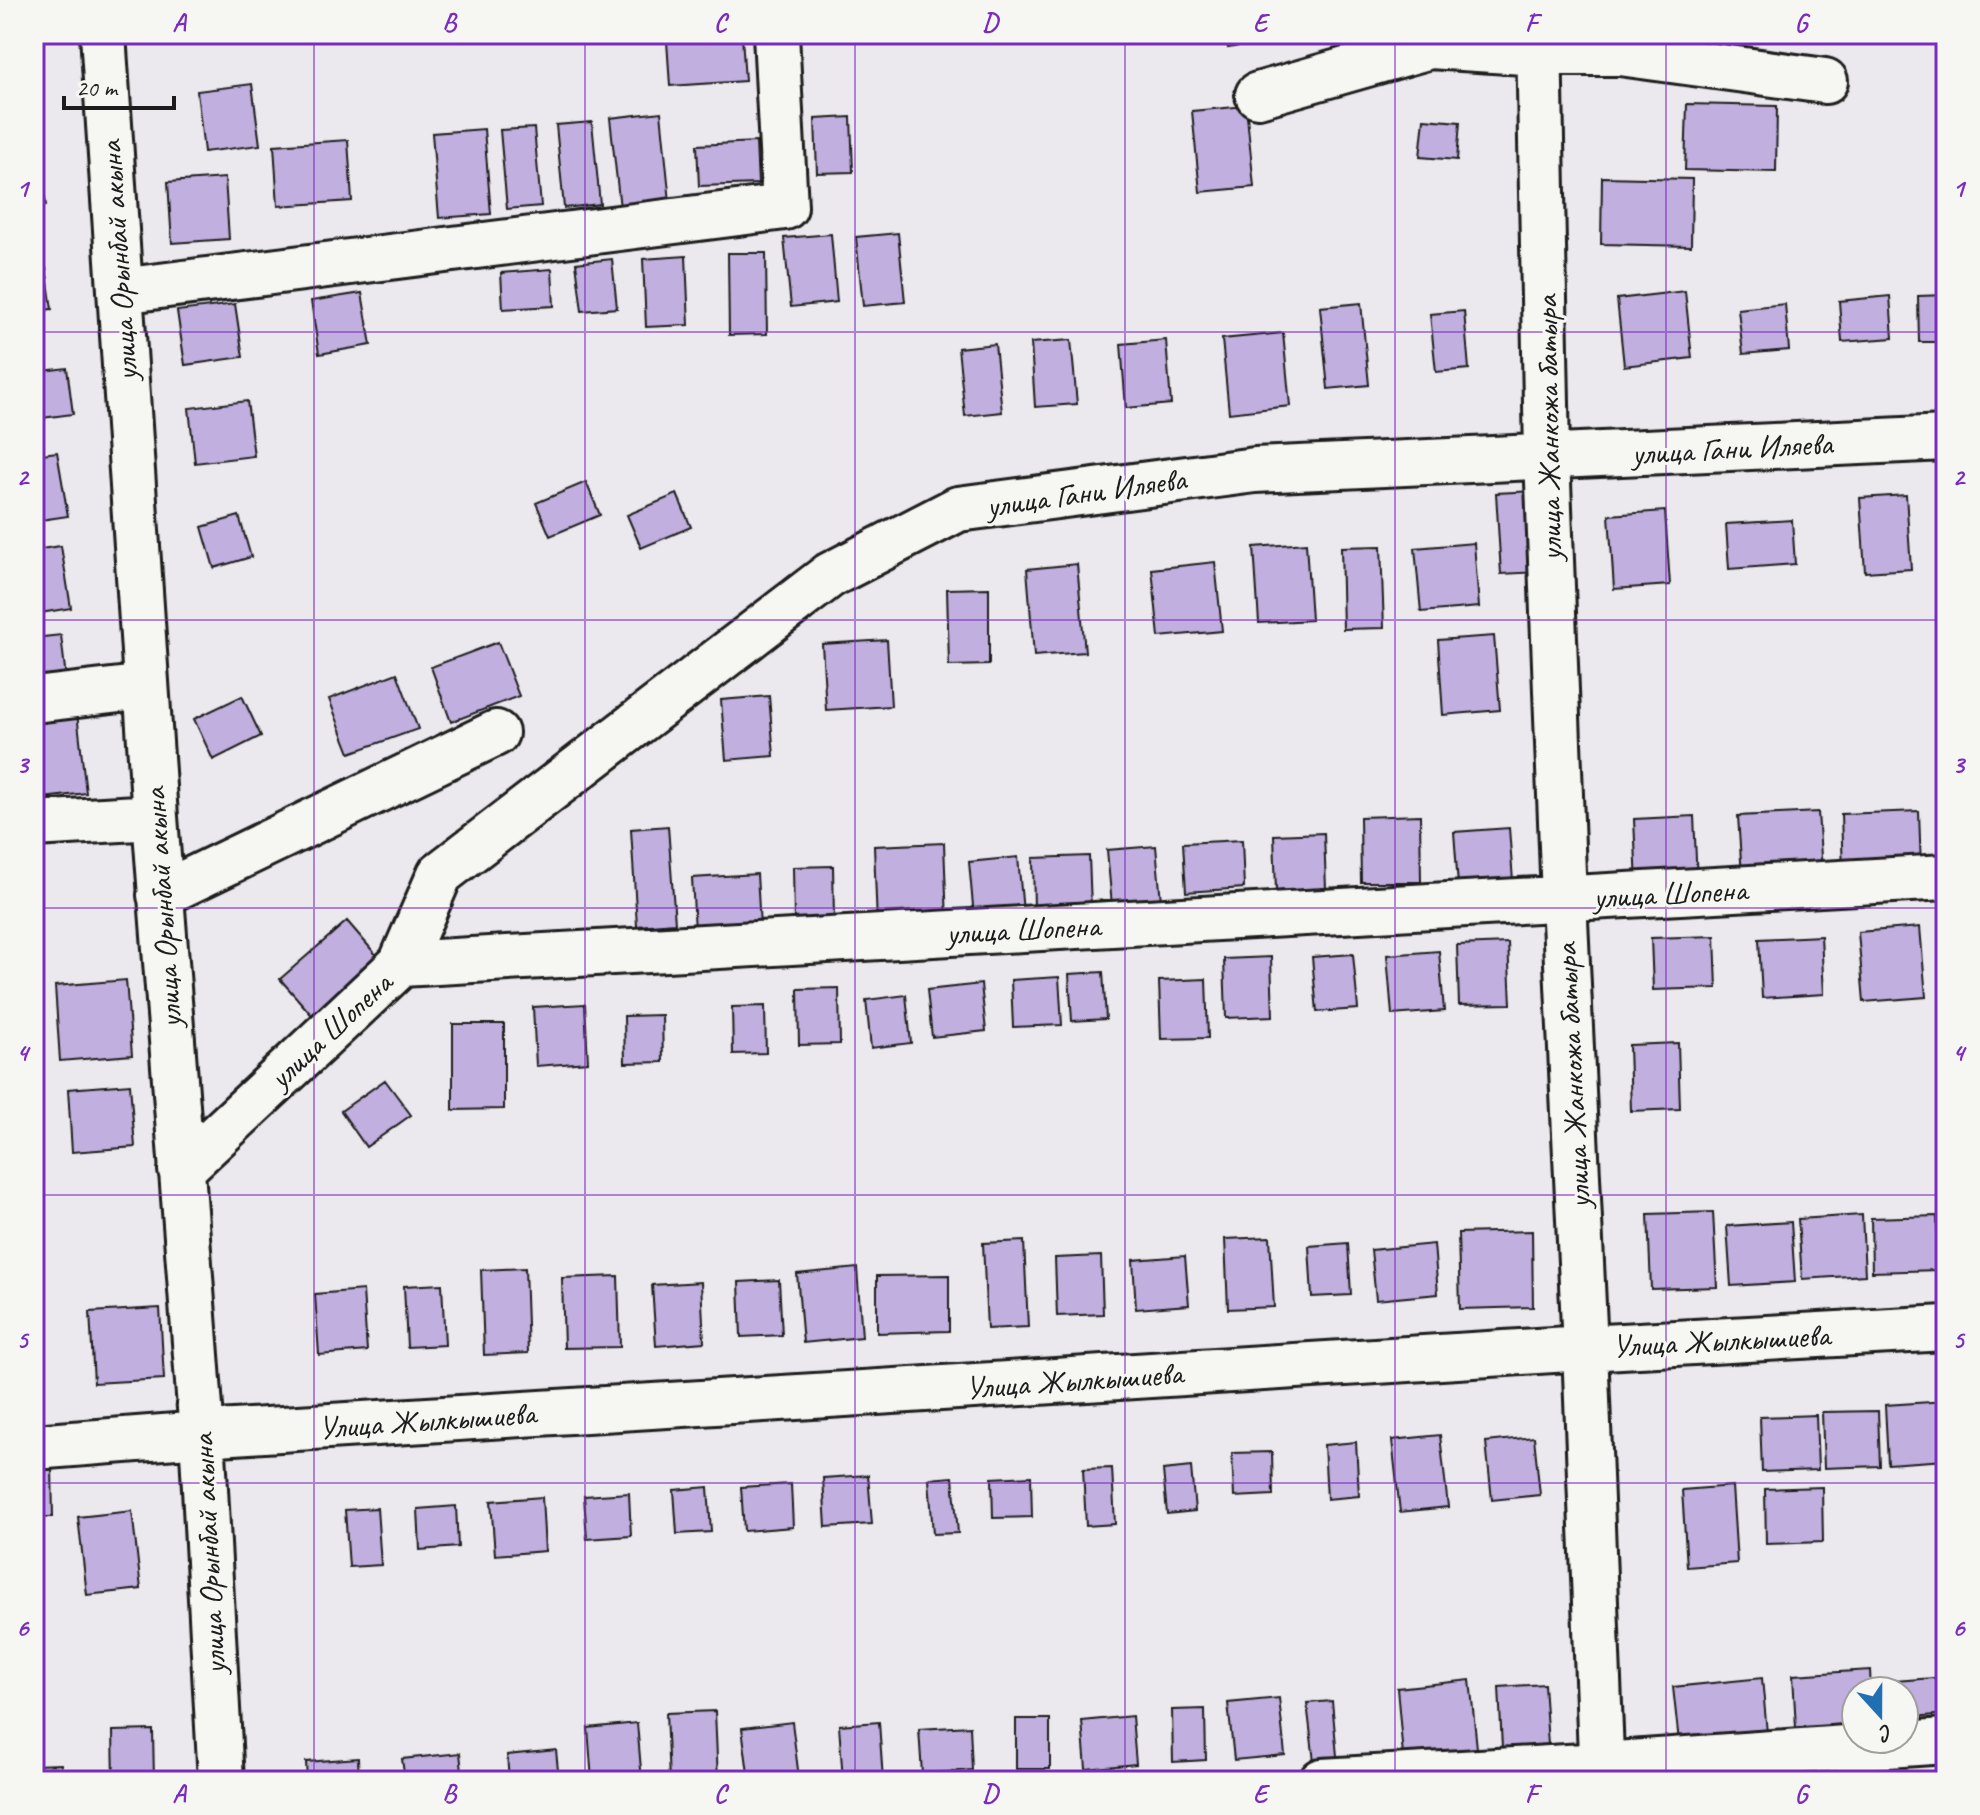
<svg xmlns="http://www.w3.org/2000/svg" width="1980" height="1815" viewBox="0 0 1980 1815" font-family="Caveat,sans-serif">
	<rect width="100%" height="100%" fill="#ebe8ee"/>
	<filter id="ink" filterUnits="userSpaceOnUse"><feTurbulence type="fractalNoise" baseFrequency=".0125" numOctaves="2"/><feDisplacementMap in="SourceGraphic" scale="16" xChannelSelector="R" yChannelSelector="G"/><feConvolveMatrix kernelMatrix="1 2 1 2 8 2 1 2 1" color-interpolation-filters="sRGB"/></filter>
	<g filter="url(#ink)">
		<path fill="#c0afdf" stroke="#1c1c1c" stroke-width="2" d="M1225,34H1304L1228,48Z
			M742,36L745,81L670,86L667,41Z
			M252,84L260,145L204,152L197,91Z
			M1687,104L1777,106L1776,172L1685,170Z
			M1246,106L1254,187L1200,192L1192,111Z
			M661,112L670,202L620,208L610,118Z
			M851,117L853,172L817,173L815,119Z
			M1424,119L1460,122L1457,160L1420,157Z
			M592,122L600,204L564,208L556,125Z
			M534,128L541,206L507,209L500,130Z
			M484,129L491,214L439,218L432,133Z
			M348,140L352,201L278,206L274,145Z
			M756,142L758,184L699,186L697,145Z
			M39,154L46,206L34,208V155Z
			M1602,177L1692,179L1691,246L1601,244Z
			M225,178L229,239L172,243L168,182Z
			M898,233L905,302L863,306L856,237Z
			M831,234L837,302L791,307L784,238Z
			M728,253H766L767,334L729,335Z
			M686,256L689,325L646,327L643,259Z
			M612,259L617,308L582,311L576,263Z
			M46,268L52,309L34,311V269Z
			M552,269L554,306L503,309L501,273Z
			M1685,291L1692,358L1624,366L1617,299Z
			M362,293L371,345L319,354L311,301Z
			M1946,295V342H1919L1918,296Z
			M1890,296L1893,338L1842,342L1839,301Z
			M1361,303L1369,385L1328,389L1320,307Z
			M235,304L243,357L185,365L177,311Z
			M1785,304L1789,350L1743,354L1738,309Z
			M1464,311L1469,369L1436,372L1430,314Z
			M1283,333L1290,406L1229,413L1222,339Z
			M1071,340L1077,404L1035,407L1031,343Z
			M1166,340L1171,404L1126,408L1121,344Z
			M995,344L1002,412L965,416L958,348Z
			M67,368L73,414L34,419V372Z
			M247,401L254,456L195,463L189,408Z
			M57,452L68,516L34,521V455Z
			M586,482L600,515L550,536L536,503Z
			M1535,491L1540,572L1501,574L1496,493Z
			M677,494L691,527L641,548L627,515Z
			M1906,495L1911,569L1865,572L1860,498Z
			M1665,511L1670,585L1614,589L1609,515Z
			M239,516L251,557L214,568L202,527Z
			M1792,520L1795,564L1729,569L1726,524Z
			M1306,543L1311,620L1259,623L1254,547Z
			M1474,543L1479,607L1421,612L1415,548Z
			M61,546L71,608L34,614V550Z
			M1381,546L1384,628L1343,629L1341,547Z
			M1215,562L1222,631L1159,637L1152,569Z
			M1077,564L1085,652L1034,656L1027,569Z
			M989,588V665L949,666L947,589Z
			M61,635L67,687L34,691V638Z
			M1494,636L1500,710L1443,715L1438,640Z
			M887,640L891,706L826,710L822,644Z
			M498,642L519,696L451,722L431,667Z
			M397,673L418,729L350,753L329,699Z
			M242,696L261,736L213,760L194,719Z
			M769,696L774,756L726,760L721,700Z
			M76,704L86,793L34,799V709Z
			M1941,804H1946V864H1945Z
			M1919,811L1921,869L1843,872L1841,814Z
			M1818,812L1822,871L1742,876L1738,816Z
			M1420,815L1421,882H1361L1360,817Z
			M1694,816L1697,881L1637,885L1634,819Z
			M668,826L675,923L637,926L631,829Z
			M1509,828L1513,881L1458,885L1454,832Z
			M1324,833L1326,889L1276,891L1274,835Z
			M1242,840L1244,888L1186,892L1183,843Z
			M944,843L947,922L877,925L874,846Z
			M1156,846L1161,901L1112,906L1107,850Z
			M1089,856L1091,907L1034,909L1033,858Z
			M1018,857L1023,912L974,917L969,862Z
			M833,866L834,919L794,920L793,867Z
			M757,874L760,927L695,931L692,878Z
			M347,921L384,964L317,1021L280,979Z
			M1920,927L1926,997L1864,1002L1858,932Z
			M1715,936L1717,988L1653,990L1651,938Z
			M1821,936L1824,994L1762,998L1759,939Z
			M1508,943L1511,1004L1459,1005L1457,945Z
			M1439,951L1444,1011L1392,1015L1387,955Z
			M1353,954L1358,1009L1317,1012L1312,957Z
			M1271,957L1273,1016L1226,1018L1224,959Z
			M1103,972L1106,1019L1072,1021L1069,974Z
			M1059,977L1062,1025L1013,1027L1011,980Z
			M1206,979L1208,1038L1161,1039L1159,981Z
			M126,980L132,1055L60,1061L55,986Z
			M981,984L986,1031L932,1037L927,990Z
			M839,988L840,1044L799,1045L798,989Z
			M906,995L911,1043L871,1048L866,1000Z
			M585,1004L588,1062L536,1066L533,1007Z
			M765,1006L766,1053L733,1054L732,1007Z
			M662,1015L663,1062L625,1063L624,1016Z
			M453,1024H504V1109L453,1110Z
			M1678,1043L1680,1109L1631,1111L1629,1045Z
			M385,1080L411,1115L366,1147L341,1111Z
			M130,1084L135,1147L72,1152L68,1089Z
			M1713,1212L1717,1287L1651,1289L1648,1214Z
			M1862,1215L1865,1275L1802,1279L1798,1219Z
			M1937,1216L1939,1270L1872,1272L1871,1218Z
			M1791,1222L1795,1282L1731,1286L1727,1226Z
			M1532,1231L1533,1307L1460,1309L1458,1233Z
			M1270,1237L1274,1307L1228,1309L1225,1239Z
			M1024,1241L1028,1327L987,1329L983,1243Z
			M1348,1243L1351,1295L1312,1297L1309,1246Z
			M1434,1244L1438,1294L1376,1300L1371,1250Z
			M1101,1256L1103,1314L1057,1316L1055,1258Z
			M1185,1256L1189,1305L1136,1309L1133,1260Z
			M525,1268L528,1353L484,1355L481,1270Z
			M857,1268L862,1337L803,1343L797,1274Z
			M949,1275V1331L877,1333V1276Z
			M618,1276L620,1347L564,1348L562,1278Z
			M779,1280L782,1335L741,1337L739,1282Z
			M701,1282L704,1342L656,1346L652,1285Z
			M442,1284L445,1345L407,1347L404,1286Z
			M363,1290L367,1351L319,1355L315,1294Z
			M160,1308L164,1379L94,1383L90,1312Z
			M1946,1401V1460L1888,1464L1885,1405Z
			M1878,1411L1880,1466L1824,1468L1822,1412Z
			M1816,1415L1818,1470L1762,1472L1760,1417Z
			M1440,1435L1448,1507L1400,1512L1392,1440Z
			M1534,1437L1540,1495L1492,1500L1486,1442Z
			M1356,1442L1359,1496L1327,1499L1324,1445Z
			M1272,1452L1273,1495L1234,1497L1232,1453Z
			M34,1466H52L53,1517H34Z
			M1191,1467L1195,1511L1167,1514L1163,1470Z
			M1112,1468L1115,1524L1086,1526L1083,1469Z
			M868,1475L872,1524L826,1527L823,1478Z
			M1031,1476L1032,1517L993,1518L992,1478Z
			M953,1477L958,1533L933,1534L929,1479Z
			M791,1484L793,1527L744,1531L741,1487Z
			M1732,1486L1737,1563L1687,1567L1682,1490Z
			M708,1487L711,1532L677,1534L674,1490Z
			M1822,1487L1823,1542L1766,1544L1765,1489Z
			M629,1493L631,1536L587,1539L584,1496Z
			M542,1497L545,1551L495,1555L491,1501Z
			M456,1506L458,1547L420,1550L418,1509Z
			M377,1508L381,1565L349,1567L345,1510Z
			M132,1511L141,1589L87,1595L78,1517Z
			M1870,1670L1871,1691H1856V1724L1796,1728L1793,1675Z
			M1946,1677V1714L1904,1718V1691H1895V1681Z
			M1762,1678L1767,1733L1679,1742L1673,1687Z
			M1470,1680L1477,1748L1403,1756L1397,1688Z
			M1544,1684L1548,1745L1502,1748L1499,1687Z
			M1279,1698L1285,1755L1234,1760L1228,1703Z
			M1332,1701L1338,1767L1315,1770L1307,1703Z
			M1205,1709L1206,1760L1173,1762L1172,1710Z
			M715,1711L718,1781H669L666,1713Z
			M1132,1716L1136,1764L1086,1769L1082,1721Z
			M1016,1719H1050V1769H1016Z
			M792,1722L799,1778L778,1781H749L742,1728Z
			M879,1722L883,1780L843,1781L839,1725Z
			M637,1723L642,1781H592L588,1728Z
			M970,1726L972,1770L922,1774L919,1729Z
			M153,1730L154,1781H114L113,1731Z
			M556,1750L559,1781H509L507,1755Z
			M460,1753L463,1781H405L402,1759Z
			M358,1758L359,1781H307L306,1762Z
			M61,1764L62,1781H34V1765Z"/>
		<g fill="none" stroke-linecap="round" stroke-linejoin="round">
			<g stroke="#1c1c1c" stroke-width="50">
				<path id="minor" d="M103,34L155,817L202,1434L221,1781
					M1539,34L1547,456L1564,899L1585,1348L1602,1781
					M1258,95L1430,46L1540,53H1620L1825,81
					M120,291L785,207L776,34
					M34,700L146,687
					M34,824L155,817
					M160,895L496,733
					M401,964L440,874L830,575L958,509L1255,470L1946,438
					M181,1170L401,964L1946,877
					M34,1447L202,1434L1585,1348L1946,1328
					M1322,1781L1601,1765L1946,1741"/>
			</g>
			<use href="#minor" stroke="#f6f6f2" stroke-width="44"/>
		</g>
	</g>
	<path fill="none" stroke="#7b2cbf" stroke-width="2" stroke-opacity="0.55" d="M314,34V1781M585,34V1781M855,34V1781M1125,34V1781M1395,34V1781M1666,34V1781M34,332H1946M34,620H1946M34,908H1946M34,1195H1946M34,1483H1946"/>
	<g text-anchor="middle" stroke-width="6" stroke-linejoin="round" paint-order="stroke">
		<g font-size="32" fill="#1c1c1c" stroke="#f6f6f2">
			<text transform="translate(118 261) rotate(-94)" y="11">улица Орынбай акына</text>
			<text transform="translate(1548 428) rotate(-91)" y="11">улица Жанкожа батыра</text>
			<text transform="translate(1732 448) rotate(-3)" y="11">улица Гани Иляева</text>
			<text transform="translate(1086 492) rotate(-8)" y="11">улица Гани Иляева</text>
			<text transform="translate(1670 893) rotate(-3)" y="11">улица Шопена</text>
			<text transform="translate(162 908) rotate(-94)" y="11">улица Орынбай акына</text>
			<text transform="translate(1023 929) rotate(-3)" y="11">улица Шопена</text>
			<text transform="translate(330 1030) rotate(-43)" y="11">улица Шопена</text>
			<text transform="translate(1572 1076) rotate(-93)" y="11">улица Жанкожа батыра</text>
			<text transform="translate(1721 1340) rotate(-3)" y="11">Улица Жылкышиева</text>
			<text transform="translate(1074 1380) rotate(-4)" y="11">Улица Жылкышиева</text>
			<text transform="translate(427 1420) rotate(-4)" y="11">Улица Жылкышиева</text>
			<text transform="translate(208 1554) rotate(-93)" y="11">улица Орынбай акына</text>
		</g>
	</g>
	<rect width="1980" height="1815" fill="none" stroke="#f6f6f2" stroke-width="88"/>
	<g transform="translate(1880 1715) rotate(159)"><circle r="38" fill="#f6f6f2" stroke="#9f9f9c" stroke-width="2"/>
	<path d="M0-6L14 30L0 20L-14 30Z" fill="#1f6fb2"/>
	<text y="-12" font-size="22" font-weight="bold" text-anchor="middle" fill="#1c1c1c">С</text>
	</g>
	<path d="M64 96v12h110v-12" fill="none" stroke="#1c1c1c" stroke-width="4"/>
	<text x="76" y="96" font-size="24" fill="#1c1c1c" stroke="#f6f6f2" stroke-width="6" paint-order="stroke">20 m</text>
	<rect x="44" y="44" width="1892" height="1727" fill="none" stroke="#7b2cbf" stroke-width="3"/>
	<g font-size="26" text-anchor="middle" font-weight="bold" fill="#7b2cbf">
		<text x="179" y="31">A</text>
		<text x="449" y="31">B</text>
		<text x="720" y="31">C</text>
		<text x="990" y="31">D</text>
		<text x="1260" y="31">E</text>
		<text x="1531" y="31">F</text>
		<text x="1801" y="31">G</text>
		<text x="22" y="197">1</text>
		<text x="1958" y="197">1</text>
		<text x="22" y="485">2</text>
		<text x="1958" y="485">2</text>
		<text x="22" y="773">3</text>
		<text x="1958" y="773">3</text>
		<text x="22" y="1061">4</text>
		<text x="1958" y="1061">4</text>
		<text x="22" y="1348">5</text>
		<text x="1958" y="1348">5</text>
		<text x="22" y="1636">6</text>
		<text x="1958" y="1636">6</text>
		<text x="179" y="1802">A</text>
		<text x="449" y="1802">B</text>
		<text x="720" y="1802">C</text>
		<text x="990" y="1802">D</text>
		<text x="1260" y="1802">E</text>
		<text x="1531" y="1802">F</text>
		<text x="1801" y="1802">G</text>
	</g>
</svg>
